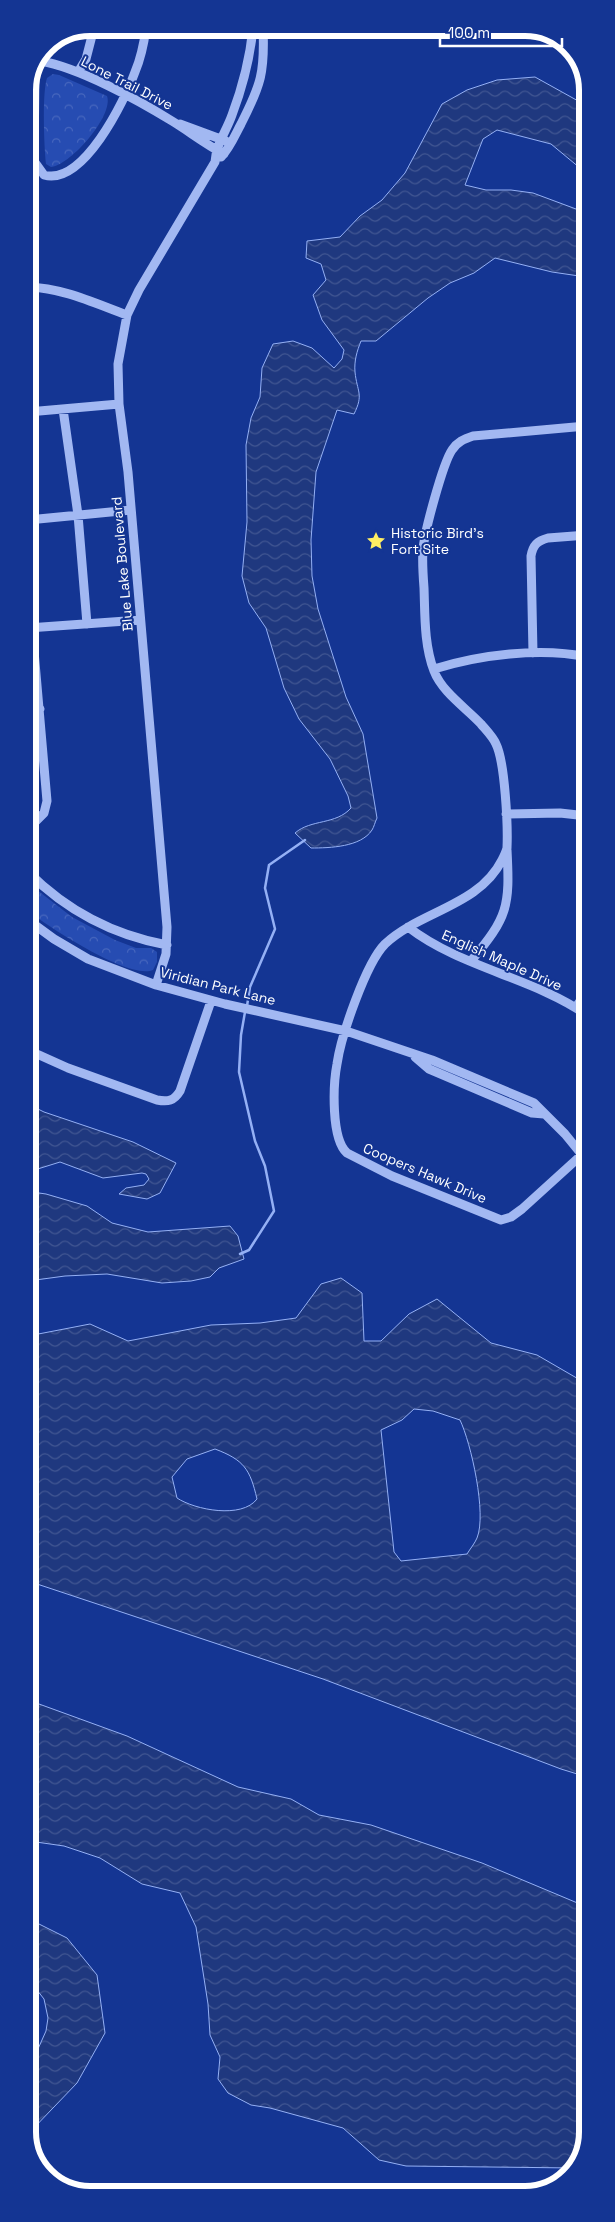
<svg xmlns="http://www.w3.org/2000/svg" width="615" height="2222" viewBox="0 0 615 2222" font-family="'Space Grotesk',sans-serif">
	<defs>
		<pattern id="forest-crowns" width="20" height="18" patternUnits="userSpaceOnUse" patternTransform="scale(1.25)"><rect width="20" height="18" fill="#264cb2"/><path d="M2 6a3 3 0 1 1 6 0M12 15a3 3 0 1 1 6 0" fill="none" stroke="#4767be"/></pattern>
		<pattern id="water-waves" width="16" height="10" patternUnits="userSpaceOnUse" patternTransform="scale(1.25)"><rect width="16" height="10" fill="#1f387f"/><path d="M0 5q4-4 8 0t8 0" fill="none" stroke="#415692"/></pattern>
	</defs>
	<rect width="100%" height="100%" fill="#143593"/>
	<path fill="url(#forest-crowns)" d="M53,74L59,75L107,96C114,115 71,165 51,167L46,164C44,147 42,93 47,78Z
		M28,883L72,917L115,940L136,948H151L157,952V962L153,970C129,980 49,927 28,911Z"/>
	<path fill="url(#water-waves)" stroke="#94b0f5" fill-rule="evenodd" d="M535,77L580,102L586,110V173L551,144L497,130L483,139L465,185L486,190H511L533,193L576,209L586,208V277L552,272L495,258L474,273L450,283L428,298L376,341H361C357,351 354,361 355,372C357,392 364,394 354,414L337,410L316,472L311,540L312,576L318,609L346,697L363,734L377,818C375,822 374,827 372,830C361,847 330,848 311,848L295,833C311,819 336,825 351,808L348,796L330,759L299,719L284,688L266,628L249,603L242,576L247,522L246,445L251,418L260,397L262,368L273,344L293,341L312,348L334,368L342,359L344,350L322,320L313,295L326,280L321,264L306,258L307,241L340,237L360,216L382,200L405,173L442,104L467,90L497,80Z
		M28,1104L44,1112L133,1142L176,1163L160,1193L147,1199L119,1194L126,1188L144,1185L149,1179L146,1174L142,1173L103,1178L60,1162L28,1172Z
		M32,1192L46,1194L87,1206L112,1223L148,1232L230,1226L238,1236L244,1259L219,1268L210,1277L191,1281L162,1283L107,1274L65,1276L28,1281V1194Z
		M341,1278L362,1293L364,1341H381L409,1314L437,1299L491,1343L537,1355L587,1384V1777L561,1769L323,1679L28,1581V1336L90,1324L128,1341L211,1325L260,1323L296,1318L321,1284ZM414,1409L433,1411L460,1420C471,1443 487,1514 477,1538C475,1543 470,1549 467,1554L401,1561L394,1552L381,1430L402,1420ZM215,1449C244,1460 250,1469 257,1499C242,1519 195,1510 177,1498L172,1477L187,1459Z
		M28,1700L127,1736L238,1787L291,1799L319,1815L371,1825L482,1863L587,1907V2132L574,2168L406,2166L379,2160L343,2128L270,2108L251,2105L228,2093L218,2079L220,2057L210,2035L208,2004L196,1927L180,1893L142,1884L100,1858L64,1846L29,1841Z
		M29,1919L67,1938L97,1975L105,2033L77,2083L29,2133V2069L46,2031L48,2018L44,1999L29,1980Z"/>
	<g fill="none" stroke-linecap="round" stroke-linejoin="round">
		<path stroke="#94b0f5" stroke-width="2.5" d="M247,1006L250,987L275,929L265,888L269,865L305,840
			M240,1254L249,1250L274,1211L265,1166L255,1141L239,1072L241,1035L245,1012"/>
		<path stroke="#a2b8f2" stroke-width="9" d="M40,61C78,67 138,100 172,121C190,132 205,144 224,154
			M78,72L86,59L94,28
			M35,73L34,161L44,175C83,186 124,102 135,72C141,58 144,43 146,28
			M180,124L226,141
			M221,157C230,148 235,135 241,124C261,85 265,72 263,28
			M28,287C63,288 94,303 127,315
			M63,409L78,515L87,624
			M28,412L119,404
			M586,426L473,436C464,439 457,442 452,450C443,463 424,533 423,550C422,562 423,575 424,588C425,615 424,645 434,671C442,692 466,708 481,724C486,730 493,737 496,744C505,762 508,826 507,848C506,852 504,856 502,860C479,906 420,911 385,944C366,963 341,1036 337,1064C333,1085 331,1139 347,1153L392,1176L501,1220L511,1217L522,1209L587,1150
			M28,520L131,510
			M28,628L140,620
			M533,653L531,556C533,545 537,541 548,538L587,535
			M434,669C479,655 540,647 587,657
			M28,711L40,709
			M506,814L560,813L587,816
			M28,829L44,813L47,801L32,628
			M28,872C67,911 113,935 167,945
			M28,920L54,939L88,959L156,985L225,1004L346,1031L432,1060L534,1103L565,1134L587,1161
			M408,927C461,968 532,977 587,1015
			M471,961C508,917 510,907 507,850
			M156,985L166,954L167,927L128,472L119,404L118,364L127,315L139,290L215,162C216,144 226,132 232,115C243,86 250,58 253,28
			M576,1007L587,991
			M28,1050L68,1068L157,1100C168,1102 174,1101 180,1091L211,1001
			M415,1057L429,1069L532,1113L544,1114"/>
	</g>
	<defs>
		<g id="sight-bare" transform="scale(1.5)"><path d="M0-6L1.8-2.2L6-1.7L2.9 1.2L3.7 5.4L0 3.3L-3.7 5.4L-2.9 1.2L-6-1.7L-1.8-2.2Z" fill="#ffee63" stroke="#143593" stroke-width="2.5" paint-order="stroke"/></g>
	</defs>
	<g fill-rule="evenodd">
		<use href="#sight-bare" x="376" y="541"/>
	</g>
	<g text-anchor="middle" stroke-width="4" stroke-linejoin="round" paint-order="stroke">
		<g font-size="14" fill="#fff" stroke="#143593">
			<text transform="translate(127 83) rotate(27)" y="5">Lone Trail Drive</text>
			<text transform="translate(122 564) rotate(-95)" y="5">Blue Lake Boulevard</text>
			<text transform="translate(502 960) rotate(24)" y="5">English Maple Drive</text>
			<text transform="translate(218 986) rotate(14)" y="5">Viridian Park Lane</text>
			<text transform="translate(425 1173) rotate(23)" y="5">Coopers Hawk Drive</text>
		</g>
		<g font-size="14" fill="#fff" stroke="#143593" text-anchor="start">
			<text x="391" y="538">Historic Bird's<tspan x="391" dy="16">Fort Site</tspan></text>
		</g>
	</g>
	<path d="M0 0H615V2222H0ZM90 36H525A54 54 0 0 1 579 90V2132A54 54 0 0 1 525 2186H90A54 54 0 0 1 36 2132V90A54 54 0 0 1 90 36Z" fill="#143593" fill-rule="evenodd"/>
	<path fill="none" stroke="#fff" stroke-width="6" d="M90 36H525A54 54 0 0 1 579 90V2132A54 54 0 0 1 525 2186H90A54 54 0 0 1 36 2132V90A54 54 0 0 1 90 36Z"/>
	<path d="M440 38v8h122v-8" fill="none" stroke="#ffffff" stroke-width="2.5"/>
	<text x="448" y="38" font-size="15" fill="#ffffff" stroke="#143593" stroke-width="4" paint-order="stroke">100 m</text>
</svg>
